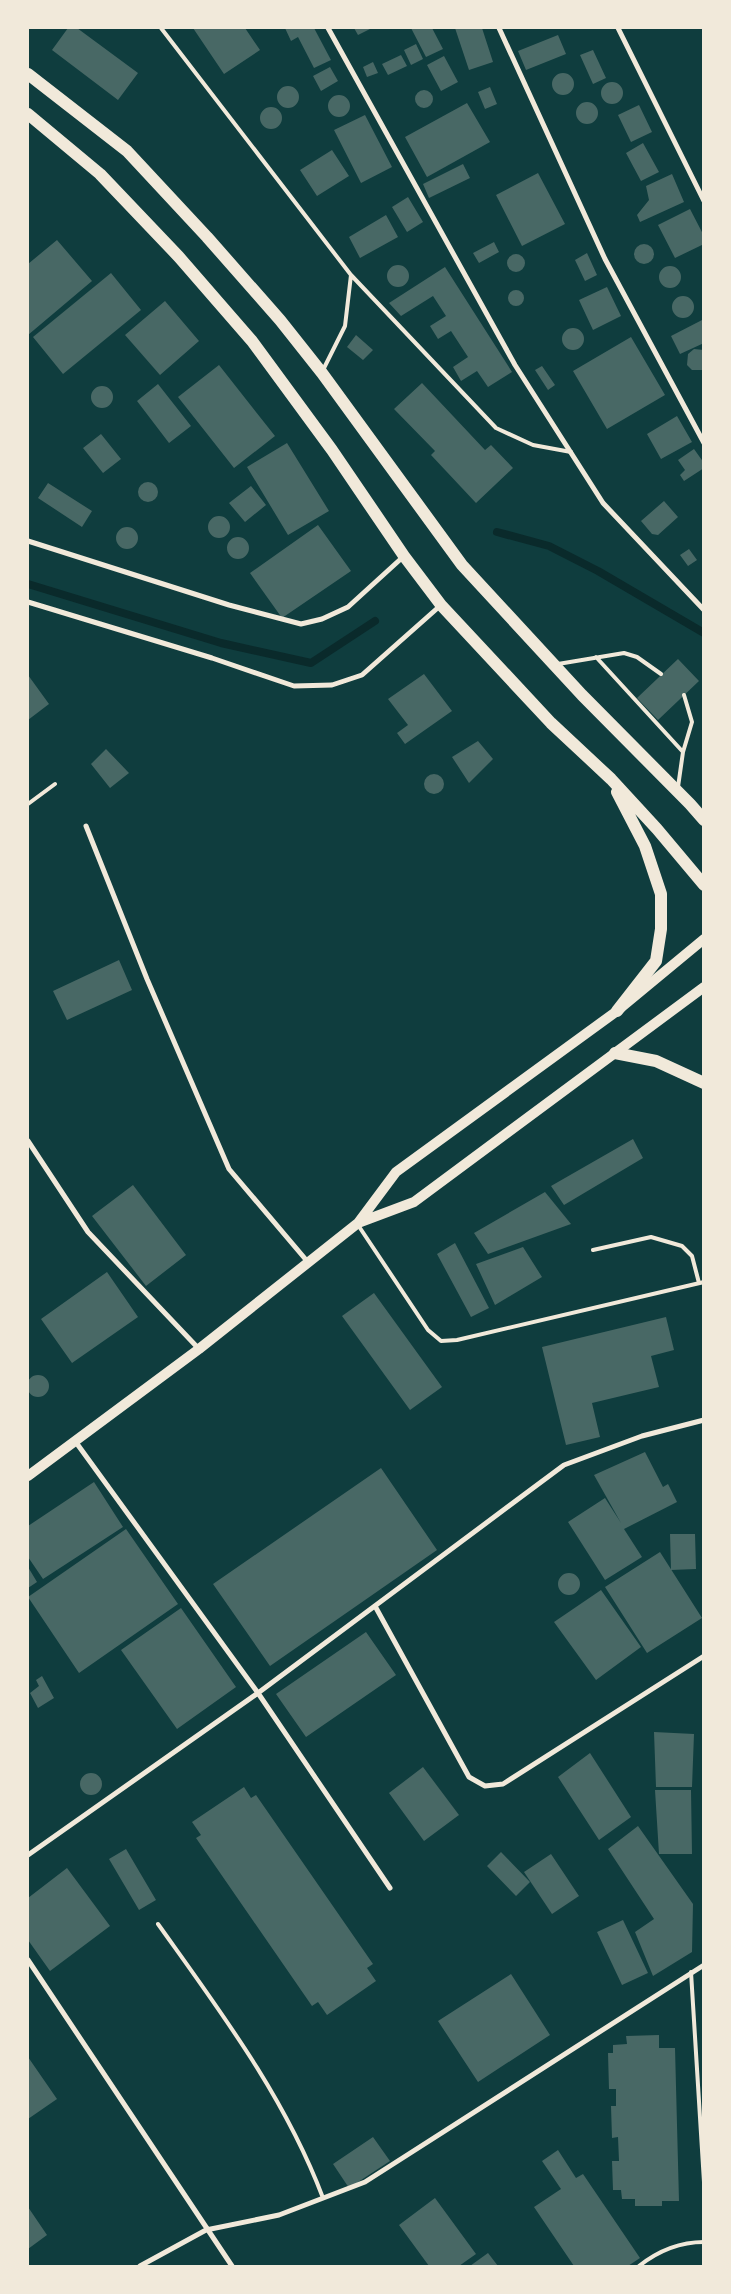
<svg xmlns="http://www.w3.org/2000/svg" width="731" height="2294" viewBox="0 0 731 2294" font-family="'Open Sans',sans-serif">
	<rect width="100%" height="100%" fill="#0f3d3e"/>
	<g fill="none" stroke-linecap="round" stroke-linejoin="round">
		<path stroke="#0a2a2b" stroke-width="8" d="M497,532L549,546L598,571L704,633
			M28,584L221,643L311,663L375,621"/>
	</g>
	<path fill="#486865" d="M68,28H77L138,73L118,100L52,50Z
		M193,28H245L260,50L224,74Z
		M285,28H314L331,60L314,68L298,37L291,41Z
		M354,28H372L358,35Z
		M411,28H432L443,49L426,57Z
		M455,28H482L493,62L469,70Z
		M558,35L566,54L526,70L518,51Z
		M416,44L423,59L411,65L404,50Z
		M593,50L606,78L593,84L580,55Z
		M401,55L407,66L388,75L382,64Z
		M444,56L458,82L441,91L427,65Z
		M373,62L378,73L367,77L363,67Z
		M330,67L338,81L321,91L313,76Z
		M552 84a11 11 0 1 1 22 0a11 11 0 1 1-22 0Z
		M601 93a11 11 0 1 1 22 0a11 11 0 1 1-22 0Z
		M277 97a11 11 0 1 1 22 0a11 11 0 1 1-22 0Z
		M490,87L497,104L485,109L478,92Z
		M415 99a9 9 0 1 1 18 0a9 9 0 1 1-18 0Z
		M328 106a11 11 0 1 1 22 0a11 11 0 1 1-22 0Z
		M576 113a11 11 0 1 1 22 0a11 11 0 1 1-22 0Z
		M467,103L490,142L427,177L405,137Z
		M639,105L652,132L631,142L618,115Z
		M260 118a11 11 0 1 1 22 0a11 11 0 1 1-22 0Z
		M365,115L392,167L361,183L334,130Z
		M643,143L659,172L641,181L626,153Z
		M332,150L349,176L317,196L300,170Z
		M463,164L470,178L429,198L423,184Z
		M538,173L565,224L522,246L496,195Z
		M672,174L684,202L640,222L637,215L649,200L646,186Z
		M408,197L423,222L407,232L392,207Z
		M690,209L704,236V244L675,258L658,225Z
		M386,215L398,237L360,258L349,237Z
		M57,240L92,281L28,335V264Z
		M494,242L499,252L479,263L473,253Z
		M634 254a10 10 0 1 1 20 0a10 10 0 1 1-20 0Z
		M587,253L597,275L585,281L575,260Z
		M507 263a9 9 0 1 1 18 0a9 9 0 1 1-18 0Z
		M387 276a11 11 0 1 1 22 0a11 11 0 1 1-22 0Z
		M659 277a11 11 0 1 1 22 0a11 11 0 1 1-22 0Z
		M445,267L512,372L488,387L477,371L461,381L453,367L468,357L451,331L438,339L430,326L446,316L433,296L401,316L389,303Z
		M111,273L141,310L63,374L33,337Z
		M607,287L621,316L593,330L579,300Z
		M508 298a8 8 0 1 1 16 0a8 8 0 1 1-16 0Z
		M672 307a11 11 0 1 1 22 0a11 11 0 1 1-22 0Z
		M165,301L199,341L160,375L125,335Z
		M704,319V343L680,354L671,336Z
		M562 339a11 11 0 1 1 22 0a11 11 0 1 1-22 0Z
		M356,335L373,350L363,360L347,347Z
		M631,337L665,395L607,429L573,371Z
		M694,349L704,350L703,370H692L687,365L688,354Z
		M219,365L275,436L234,468L178,397Z
		M542,366L555,385L548,390L535,370Z
		M422,383L485,450L491,445L513,468L476,503L431,455L435,451L394,409Z
		M158,384L191,426L169,443L137,401Z
		M91 397a11 11 0 1 1 22 0a11 11 0 1 1-22 0Z
		M677,416L692,442L661,459L647,434Z
		M101,434L121,459L103,473L83,448Z
		M287,443L329,511L288,535L247,467Z
		M694,449L704,463V468L684,481L680,475L685,470L678,460Z
		M138 492a10 10 0 1 1 20 0a10 10 0 1 1-20 0Z
		M48,483L92,511L82,527L38,498Z
		M251,486L266,505L245,522L229,503Z
		M664,501L678,517L658,535L652,534L641,521Z
		M208 527a11 11 0 1 1 22 0a11 11 0 1 1-22 0Z
		M318,525L351,571L282,618L250,573Z
		M116 538a11 11 0 1 1 22 0a11 11 0 1 1-22 0Z
		M227 548a11 11 0 1 1 22 0a11 11 0 1 1-22 0Z
		M689,549L697,560L688,566L680,555Z
		M678,659L699,681L658,720L637,698Z
		M424,674L452,711L405,744L397,733L408,725L388,699Z
		M28,675L49,704L28,720Z
		M478,741L493,759L469,783L452,757Z
		M106,749L129,773L110,788L91,764Z
		M424 784a10 10 0 1 1 20 0a10 10 0 1 1-20 0Z
		M119,960L132,990L67,1020L53,991Z
		M633,1139L643,1158L564,1205L551,1186Z
		M133,1185L186,1255L146,1286L92,1216Z
		M545,1192L571,1224L488,1254L474,1233Z
		M455,1243L489,1308L471,1317L437,1254Z
		M523,1247L542,1277L495,1305L476,1264Z
		M107,1272L138,1317L72,1363L41,1319Z
		M374,1293L442,1387L410,1410L342,1316Z
		M666,1317L674,1350L651,1356L659,1387L592,1403L600,1437L566,1445L542,1347Z
		M27 1386a11 11 0 1 1 22 0a11 11 0 1 1-22 0Z
		M645,1452L663,1487L668,1484L677,1502L624,1529L642,1557L605,1580L568,1522L605,1498L621,1523L594,1475Z
		M381,1468L437,1550L270,1666L213,1584Z
		M94,1482L123,1527L43,1579L28,1557V1526Z
		M126,1529L178,1604L79,1673L28,1597Z
		M670,1534H695L696,1569L671,1570Z
		M660,1552L702,1618L647,1653L605,1587Z
		M28,1567L37,1582L28,1588Z
		M558 1584a11 11 0 1 1 22 0a11 11 0 1 1-22 0Z
		M601,1590L641,1647L596,1680L554,1622Z
		M181,1608L236,1687L177,1729L121,1650Z
		M366,1632L396,1675L306,1737L276,1694Z
		M42,1676L54,1698L38,1708L30,1693L39,1686L36,1680Z
		M654,1732L694,1734L692,1787H656Z
		M590,1753L631,1817L599,1840L558,1777Z
		M423,1767L459,1815L424,1841L389,1793Z
		M80 1784a11 11 0 1 1 22 0a11 11 0 1 1-22 0Z
		M244,1787L251,1798L256,1795L373,1964L367,1968L376,1981L327,2015L318,2002L312,2006L196,1838L201,1835L192,1822Z
		M655,1790H691L692,1854H659Z
		M638,1826L693,1904L692,1952L653,1976L635,1932L654,1919L608,1849Z
		M126,1849L156,1900L139,1910L109,1859Z
		M501,1852L530,1882L516,1896L487,1866Z
		M551,1854L579,1896L552,1914L524,1872Z
		M67,1868L110,1926L50,1971L28,1940V1898Z
		M623,1920L648,1973L622,1985L597,1932Z
		M511,1974L550,2035L478,2082L438,2021Z
		M659,2035V2048H675L679,2201H662V2206H635V2199H622L621,2190H613L612,2161H619L618,2137L612,2138L611,2106H616V2089H609L608,2053H613V2045L627,2044L626,2036Z
		M28,2057L57,2099L28,2119Z
		M373,2137L390,2161L349,2188L333,2164Z
		M558,2150L576,2178L583,2174L640,2258L628,2266H574L534,2207L561,2189L542,2161Z
		M435,2198L476,2254L459,2266H429L399,2225Z
		M28,2207L47,2235L28,2249Z
		M488,2253L498,2266H470Z"/>
	<g fill="none" stroke-linecap="round" stroke-linejoin="round">
		<path stroke="#f1e9da" stroke-width="4" d="M161,28L351,275L496,428L533,445L571,452
			M323,370L345,326L351,275
			M596,657L683,752
			M558,664L624,653L637,657L661,674
			M678,787L683,752L692,722L684,695
			M28,804L55,784
			M358,1225L428,1330L441,1341L457,1340L704,1282
			M593,1250L651,1237L682,1246L692,1256L699,1283
			M158,1924C220,2011 285,2097 323,2198
			M691,1972L704,2182
			M639,2266C658,2251 679,2242 704,2242"/>
		<path stroke="#f1e9da" stroke-width="5" d="M328,28L515,365L603,503L704,610
			M499,28L605,259L704,443
			M618,28L704,201
			M28,541L229,605L301,624L322,619L348,607L404,556
			M28,602L212,658L294,686L332,685L362,675L441,605
			M86,826L147,979L229,1169L307,1261
			M28,1141L88,1232L199,1349
			M75,1441L258,1693L390,1888
			M375,1606L469,1777L485,1786L503,1784L704,1656
			M28,1855L258,1693L564,1465L642,1436L704,1420
			M28,1960L232,2266
			M140,2266L206,2230L279,2215L365,2182L704,1965"/>
		<path stroke="#f1e9da" stroke-width="10" d="M358,1223L396,1172L617,1011L704,939
			M28,1476L199,1349L358,1223L414,1202L704,987"/>
		<path stroke="#f1e9da" stroke-width="12" d="M28,74L127,151L207,237L280,320L322,373L462,565L582,695L690,804L704,820
			M28,114L100,174L179,257L252,341L332,450L404,556L441,605L551,723L611,779L657,829L704,885
			M617,1011L656,961L661,929V894L645,846L617,792
			M615,1053L656,1061L704,1083"/>
	</g>
	<rect width="731" height="2294" fill="none" stroke="#f1e9da" stroke-width="58"/>
</svg>
